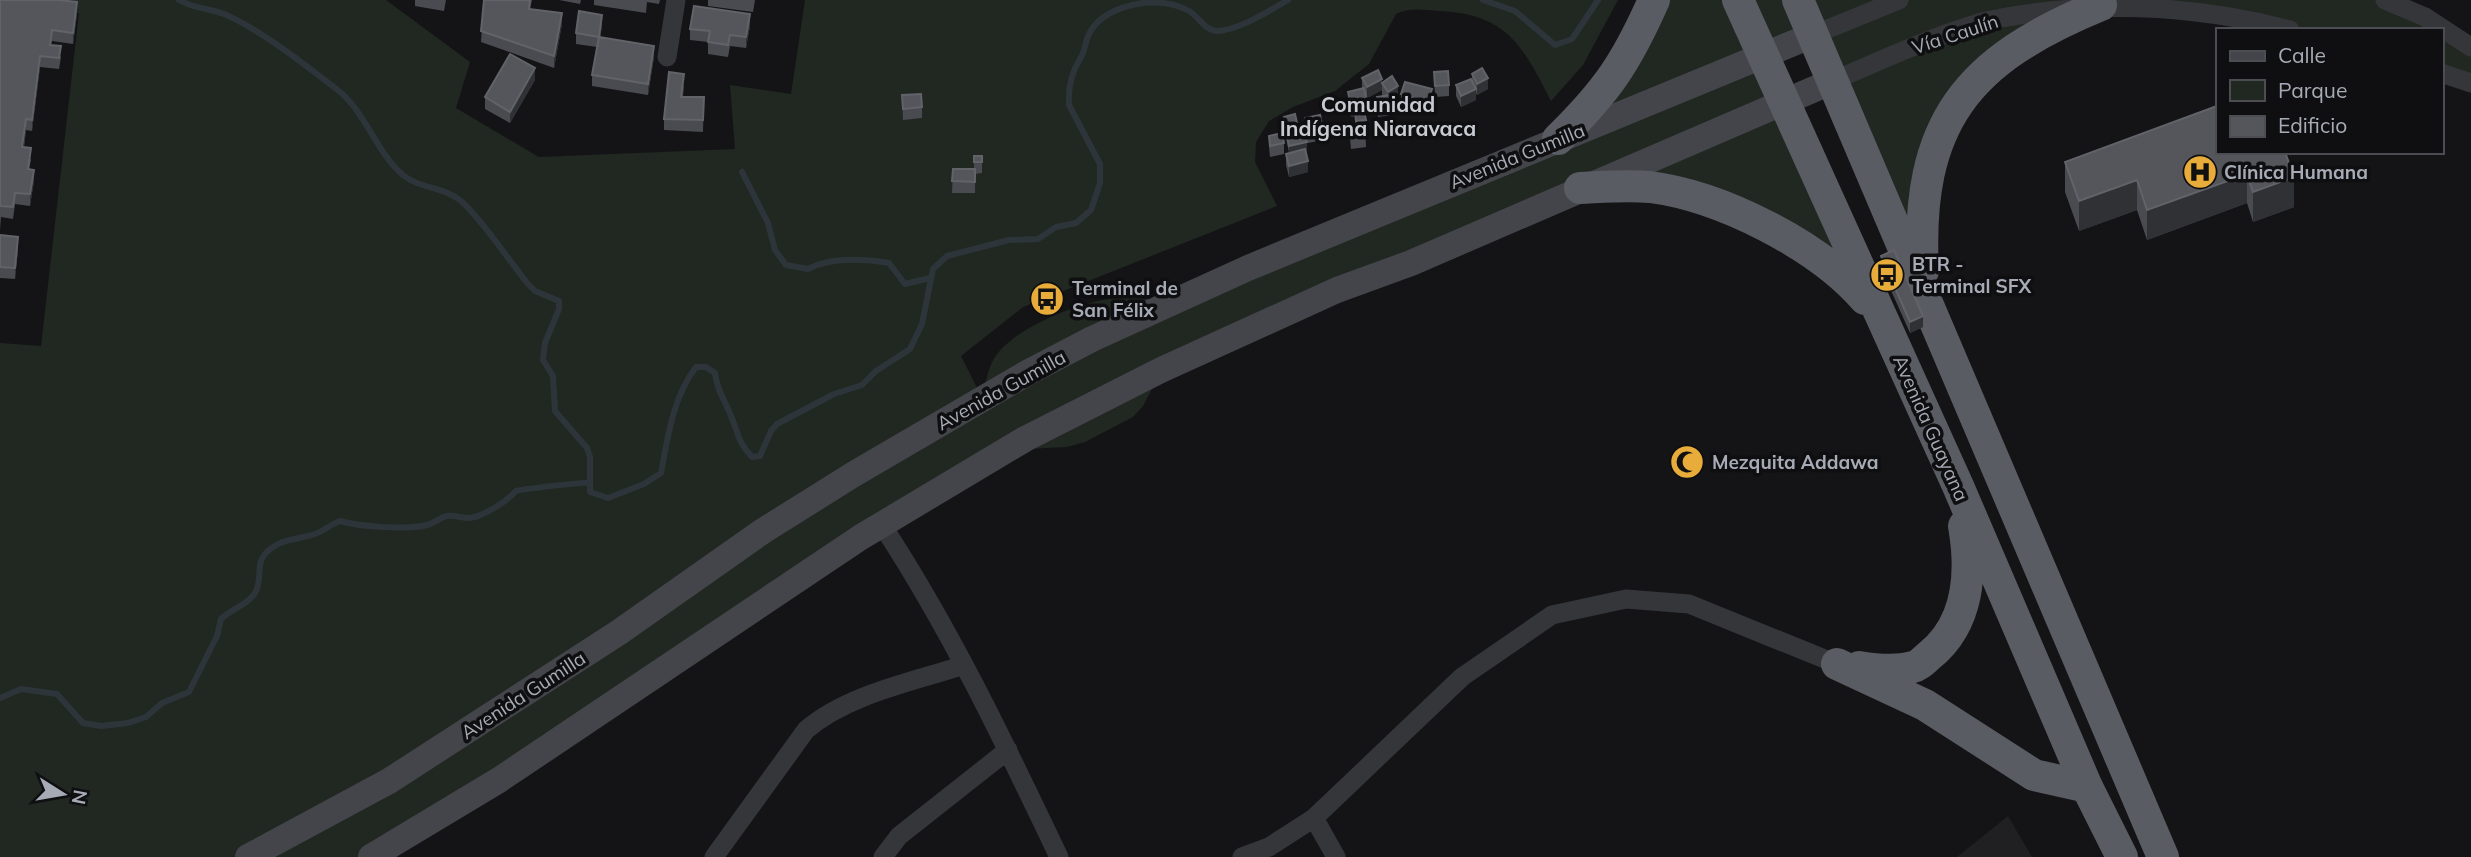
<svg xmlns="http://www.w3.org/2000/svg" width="2471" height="857" viewBox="0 0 2471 857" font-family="Mulish,sans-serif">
	<rect width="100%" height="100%" fill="#141416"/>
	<path fill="#202023" d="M2008,816L2032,857H1957Z"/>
	<path fill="#202821" d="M0,0H386L470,62L456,108L539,157L735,149L730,85L791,94L805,0H1618L1583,65L1551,101C1523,46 1507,14 1439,11C1424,10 1410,7 1396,14L1369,64L1335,91L1293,107L1269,121L1256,142L1255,162L1277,206L1023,307L961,356L982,398C986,384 987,369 995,357C1013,329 1077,303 1109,299C1130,296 1153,300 1175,300L1558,139L1611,83L1629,56L1654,0H2385L2425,17L2471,47V81L2441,70V30H2301L2215,11L2138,4L2101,5L2041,31L1991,65L1951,115L1936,147L1922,201L1925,293L1813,35L1763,56L1882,318L1837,270L1815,254L1754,222L1680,193L1650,187L1580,188L1411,263L1337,290L1162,370L1143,406L1133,417L1085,442L1067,447L1007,450L861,537L499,780L371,857H0V343L41,346L79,13L0,3Z"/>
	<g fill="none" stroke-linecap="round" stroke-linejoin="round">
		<path stroke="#2d353b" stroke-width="6" d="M179,0C194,9 209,8 224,14C260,29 308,67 339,91C366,113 378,155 403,175C420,189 445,187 461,201C481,218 510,262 528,284L535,291L559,301V309L545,343L543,360L553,376L555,411L587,448L590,457V492L608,498L644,484L661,473C668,436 673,397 696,367H706L715,373C717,391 725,400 731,416C739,434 737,441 752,457L760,456L771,431L777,424L834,394L862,385L876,371L910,349L922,324L933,269L947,256L1009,240L1038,239L1056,227L1076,223L1091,210L1100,183V164L1069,105C1068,88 1071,73 1080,59C1085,52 1085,42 1089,34C1101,10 1137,0 1163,3C1171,4 1182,7 1189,11C1199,17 1206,32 1219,31C1243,28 1267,12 1288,0
			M1483,0L1515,11L1555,45L1572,39L1598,0
			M742,172L768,223L775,250L786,265L808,269C831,257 864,259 889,263L905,284L930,278
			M0,698L21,689L57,694L83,723L101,726L128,723L146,717L162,703L189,692L217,636L221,619C231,609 250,604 256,591C262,580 256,564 265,554C279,538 298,540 315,534C324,531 331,524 340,521C361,527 408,530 427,525C435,523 440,517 447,516C455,515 462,518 469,518C483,517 507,501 516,491C523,489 583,482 588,483"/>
		<path stroke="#35363a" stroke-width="19" d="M2385,0L2425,17L2471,47
			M1813,35L1899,0
			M667,57L676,0
			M2441,73L2471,83
			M1833,81C1883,59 1934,36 1986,21C2086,0 2192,4 2290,30
			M882,525C951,630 1005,744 1059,857
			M1314,818L1336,857
			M714,857L806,730C848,694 913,682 964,665
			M883,857L899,836L1008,750
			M1242,857L1269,847L1314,818L1462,677L1552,615L1626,599L1689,604L1837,664"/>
		<path stroke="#43454a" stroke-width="26" d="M248,857L389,781L618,633L763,531L854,474L1027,373L1092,339L1248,268L1813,35
			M371,857L499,780L861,537L1025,439L1161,370L1337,290L1411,263L1833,81"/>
		<path stroke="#595c62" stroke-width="32" d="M1738,0L1958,486L2087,787L2122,857
			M1798,0L2163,857
			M1558,139C1607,91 1626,63 1654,0
			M1580,188C1603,187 1627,185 1650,187C1721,196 1818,245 1865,299
			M1923,271C1915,122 1967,60 2101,5
			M1837,664L1925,705L2034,775L2087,787
			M1859,667C1877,670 1895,672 1913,667C1919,666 1925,659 1930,655C1969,623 1972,572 1964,526"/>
	</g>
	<path fill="#4a4b51" d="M0,0L77,14L73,44L52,41L51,45L61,57L59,69L40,67L32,131L26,130L24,148L31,160L29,169L34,181L30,206L15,204L13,219L1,217L0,230Z
		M415,0H446L444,11L415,6Z
		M484,0H532L530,9L562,24L554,68L481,42Z
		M559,0H581L580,4Z
		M594,0H660L659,4L647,2L646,13L594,5Z
		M708,0H755L753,12L708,6Z
		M602,26L600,37L654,57L648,95L592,86V75L597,47L576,44V33Z
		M750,26L746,48L730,46L728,57L708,54V42L690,40V29Z
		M1434,72L1449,85V96L1435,97Z
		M1472,74L1488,89L1477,95L1476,93V100L1461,107L1456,96V85L1472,80Z
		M1362,78L1382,83L1398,97L1390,102L1391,115L1378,117L1377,97L1383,96L1382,94V90L1367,98L1366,96L1367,114H1365L1366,147L1351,149L1349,127H1355V116L1351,117L1348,103V92L1362,89Z
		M535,80L510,123L485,109V97Z
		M684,85L683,97H704L703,132L664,130V119Z
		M1401,94L1432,100L1428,113L1401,105Z
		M902,95L922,107V118L903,120Z
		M2217,106L2294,207L2253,222L2247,203L2147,240L2137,210L2079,231L2065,192V162Z
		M1284,117L1297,129L1307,153L1308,172L1289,177L1286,165V154L1289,153L1284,128Z
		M1305,118L1323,129V140L1308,143L1305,129Z
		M1269,136L1284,143V154L1270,157L1269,147Z
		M974,156H982V173L975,174V193H952L953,169H974Z
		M0,235L18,249L15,279L0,278Z
		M1881,256L1923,327L1910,333L1881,268Z"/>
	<path fill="#303135" d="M77,2V14L73,44V33Z
		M562,13V24L554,68V56Z
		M750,14V26L746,48V37Z
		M602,15V26L599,48V37Z
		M654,46V57L648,95V84Z
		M40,56V67L32,131V120Z
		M535,68V80L510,123V112Z
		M1488,78V89L1477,95V84Z
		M1382,79V90L1367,98V87Z
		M1398,86V97L1388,104V92Z
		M1432,89V100L1428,113V102Z
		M1476,89V100L1461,107V96Z
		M1367,102V114L1355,116V112V116L1351,117V106Z
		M26,119V130L22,159V147Z
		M1297,123V134L1286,131V126Z
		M1307,142V153L1289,157V146Z
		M1308,161V172L1289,177V166Z
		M34,170V181L30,206V194Z
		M2247,174V203L2147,240V210Z
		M2294,177V207L2253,222V192Z
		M2137,180V210L2079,231V201Z
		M18,237V249L15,279V268Z
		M1923,316V327L1910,333V322Z"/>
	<path fill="#54565b" stroke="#616369" stroke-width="2" d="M0,0H58L77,2L73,33L52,30L50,45L61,46L59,58L40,56L32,120L26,119L22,147L31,148L28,169L34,170L30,194L15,193L13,207L0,206Z
		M484,0H530L529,9L562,13L554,56L481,31Z
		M694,6L750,14L746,37L730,35L728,45L708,42L710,31L690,29Z
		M579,11L602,15L599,37L654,46L648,84L592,75L599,37L576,33Z
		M510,54L535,68L510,112L485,97Z
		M1482,68L1488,78L1477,84L1472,74Z
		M1378,70L1382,79L1367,87L1362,78Z
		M1448,71L1449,85L1435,86L1434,72Z
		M669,72L684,74L681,97H704L703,120L664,119Z
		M1392,76L1398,86L1388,92L1382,83Z
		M1471,79L1476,89L1461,96L1456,85Z
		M1405,82L1432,89L1428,102L1401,94Z
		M1364,88L1367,102L1351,106L1348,92Z
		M921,94L922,107L903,109L902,95Z
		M1390,95L1391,104L1378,106L1377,97Z
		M2217,106V152H2285L2294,177L2253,192L2247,174L2147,210L2137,180L2079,201L2065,162Z
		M1364,111L1366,120L1356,121L1355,112Z
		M1295,114L1297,123L1286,126L1284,117Z
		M1320,115L1323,129L1308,131L1305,118Z
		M1365,126L1366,136L1351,137L1349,127Z
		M1303,127L1307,142L1289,146L1286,131Z
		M1282,133L1284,143L1270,146L1269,136Z
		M1305,149L1308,161L1289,166L1286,154Z
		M974,156H982V162H974Z
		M953,169H975V182L952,181Z
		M0,235L18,237L15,268L0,267Z
		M1894,250L1923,316L1910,322L1881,256Z"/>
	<defs>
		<g id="hospital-disc" transform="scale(1.75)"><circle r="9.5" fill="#e8ac3a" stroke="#0f0f11"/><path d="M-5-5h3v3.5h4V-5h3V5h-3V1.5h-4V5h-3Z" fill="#111"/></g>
		<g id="bus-disc" transform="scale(1.75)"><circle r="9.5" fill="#e8ac3a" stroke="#0f0f11"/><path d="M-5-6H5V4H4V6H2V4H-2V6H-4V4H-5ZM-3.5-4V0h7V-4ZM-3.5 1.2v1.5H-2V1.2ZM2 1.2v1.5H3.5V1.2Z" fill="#111"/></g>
		<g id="mosque-disc" transform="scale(1.75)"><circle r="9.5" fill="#e8ac3a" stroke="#0f0f11"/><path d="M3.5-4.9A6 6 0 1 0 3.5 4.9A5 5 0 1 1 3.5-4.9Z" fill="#111"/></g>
	</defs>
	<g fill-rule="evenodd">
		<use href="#hospital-disc" x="2200" y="172"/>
		<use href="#bus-disc" x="1887" y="275"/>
		<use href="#bus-disc" x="1047" y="299"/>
		<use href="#mosque-disc" x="1687" y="462"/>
	</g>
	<g text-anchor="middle" stroke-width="7" stroke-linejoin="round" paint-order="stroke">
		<g font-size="19" fill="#a6abb5" stroke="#0f0f11">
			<text transform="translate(1955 34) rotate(-18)" y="7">Vía Caulín</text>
			<text transform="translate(1517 156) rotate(-22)" y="7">Avenida Gumilla</text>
			<text transform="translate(1001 390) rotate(-29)" y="7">Avenida Gumilla</text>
			<text transform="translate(1931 428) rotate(66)" y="7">Avenida Guayana</text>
			<text transform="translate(523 695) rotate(-33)" y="7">Avenida Gumilla</text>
		</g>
		<g font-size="19" font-weight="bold" fill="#a6abb5" stroke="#0f0f11" text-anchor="start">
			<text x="2224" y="179">Clínica Humana</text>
			<text x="1912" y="271">BTR -<tspan x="1912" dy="22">Terminal SFX</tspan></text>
			<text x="1072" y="295">Terminal de<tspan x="1072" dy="22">San Félix</tspan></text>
			<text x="1712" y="469">Mezquita Addawa</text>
		</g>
		<g font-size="21" font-weight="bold" fill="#c7cad1" stroke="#0f0f11">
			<text x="1378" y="112">Comunidad<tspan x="1378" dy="24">Indígena Niaravaca</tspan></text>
		</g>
	</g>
	<rect x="2216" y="28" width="228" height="126" fill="#0f0f11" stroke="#4b4d53" stroke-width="2"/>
	<rect x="2230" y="51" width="35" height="10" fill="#43454a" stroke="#4b4d53" stroke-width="2"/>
	<text x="2278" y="63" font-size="21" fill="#a6abb5">Calle</text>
	<rect x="2230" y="80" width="35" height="21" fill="#202821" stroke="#4b4d53" stroke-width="2"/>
	<text x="2278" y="98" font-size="21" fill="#a6abb5">Parque</text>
	<rect x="2230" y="116" width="35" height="21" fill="#54565b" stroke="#4b4d53" stroke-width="2"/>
	<text x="2278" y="133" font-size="21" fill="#a6abb5">Edificio</text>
	<g transform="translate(63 794) rotate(101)" stroke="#0f0f11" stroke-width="5" paint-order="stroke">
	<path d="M0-5L12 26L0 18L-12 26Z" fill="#a6abb5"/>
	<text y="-10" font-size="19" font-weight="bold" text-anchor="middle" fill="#a6abb5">N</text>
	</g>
</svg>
